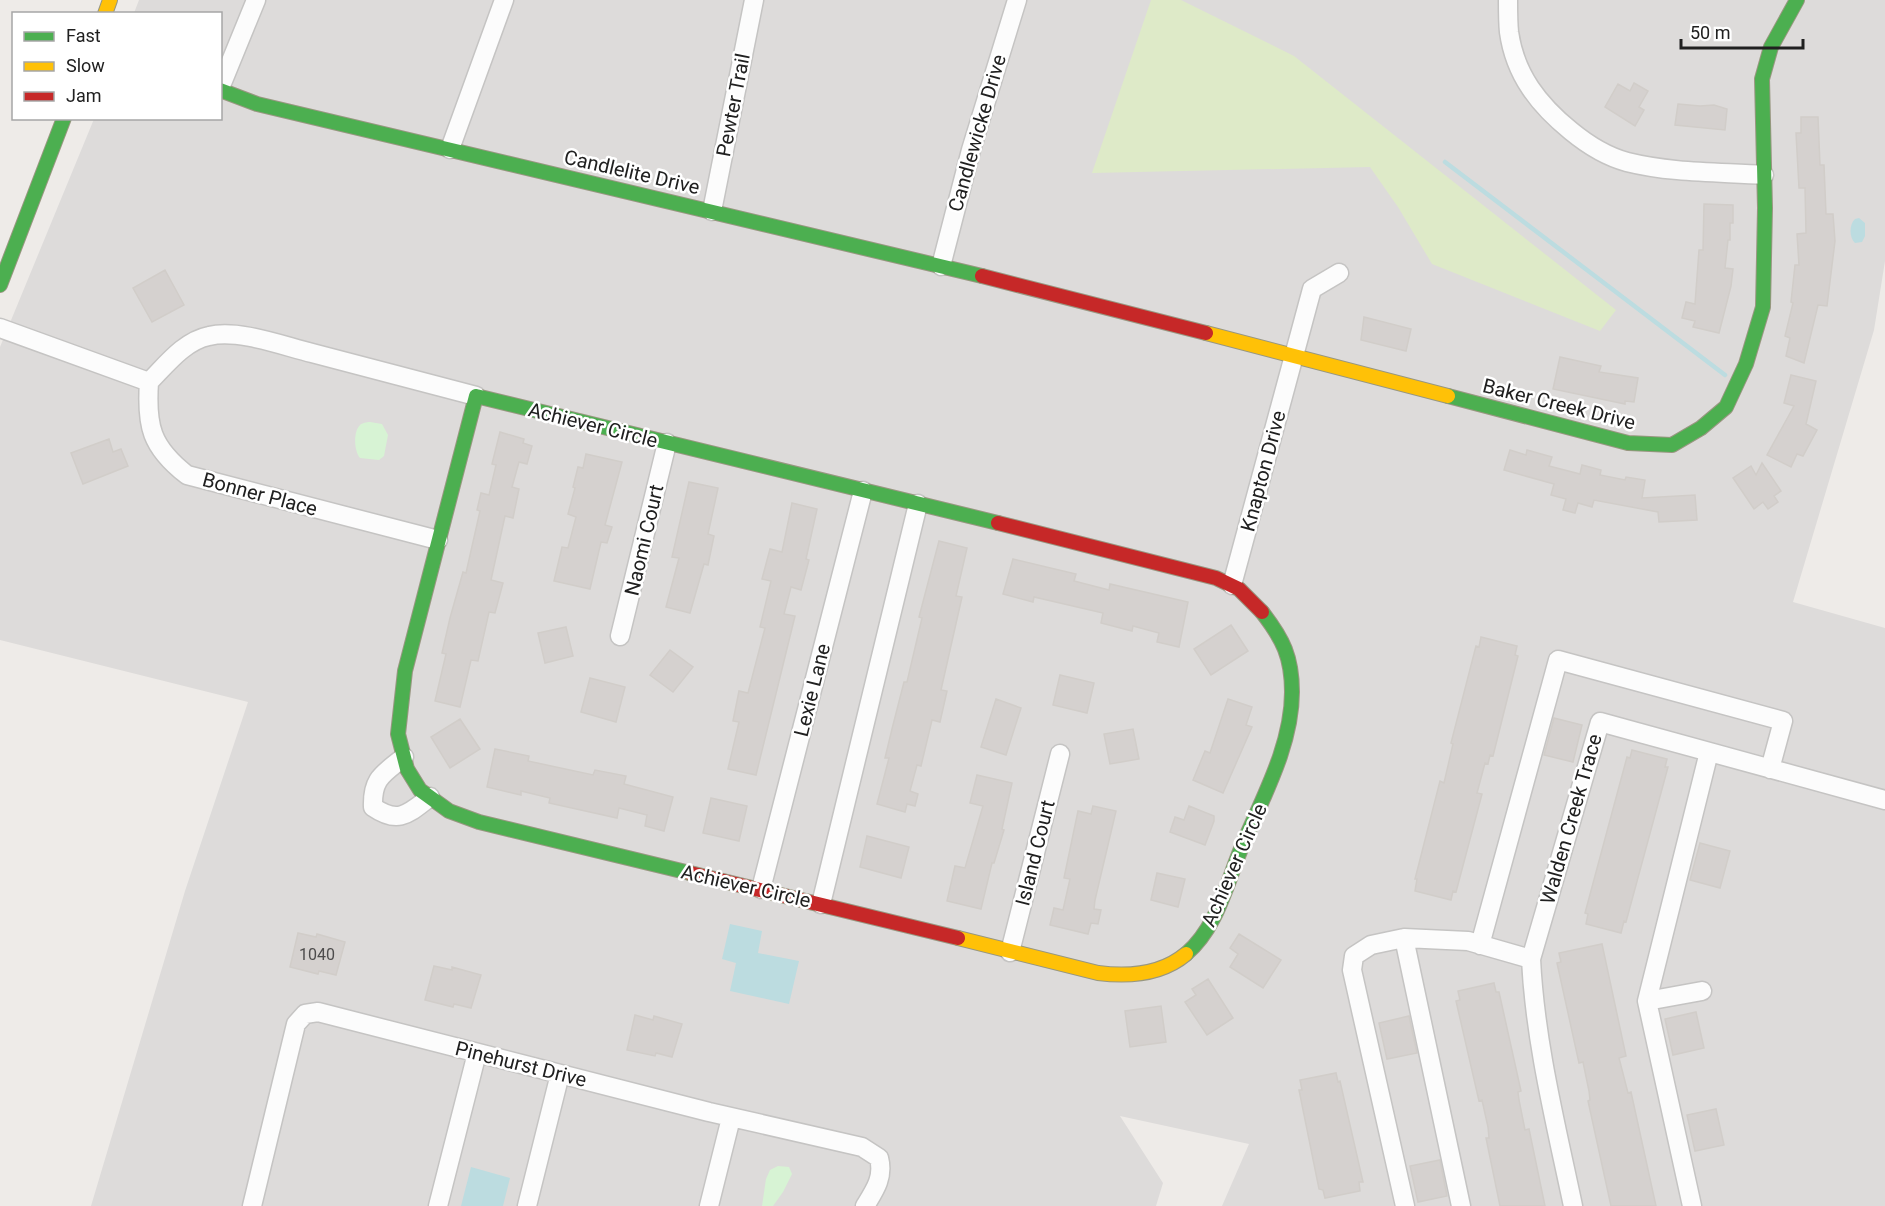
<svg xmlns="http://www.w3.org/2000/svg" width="1885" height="1206" viewBox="0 0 1885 1206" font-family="Roboto,sans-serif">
	<rect width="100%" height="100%" fill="#eeebe8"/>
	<path fill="#dddbda" d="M139,0H1885V261L1874,330L1793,602L1885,628V1206H1222L1249,1144L1120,1116L1163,1183L1156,1206H91L185,891L248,702L0,640V347L94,119L220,118V14L134,13Z"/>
	<path fill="#deeac8" d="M1151,0H1181L1294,56L1616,310L1600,331L1432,264L1398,207L1370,167L1092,173Z"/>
	<path fill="#d7f3d4" d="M370,422L382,424L388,435L384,456L379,460L360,458C354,451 353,432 360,425C362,423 367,422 370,422Z
		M778,1166L789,1167L792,1174L783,1192L773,1206H762L766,1179L770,1170Z"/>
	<path fill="#bcdce0" d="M1859,218L1865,223V236L1862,242L1855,243C1849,238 1849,224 1855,219Z
		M730,924L762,931L758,953L799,961L789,1004L730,991L736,963L722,959Z
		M471,1167L510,1178L503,1206H461Z"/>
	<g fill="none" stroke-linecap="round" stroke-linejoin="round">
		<path stroke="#bcdce0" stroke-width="4.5" d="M1445,162L1725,375"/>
	</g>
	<path fill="#d5d1cf" stroke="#d1cdc9" stroke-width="1.5" d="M1634,83L1648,91L1639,107L1644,110L1635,126L1605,107L1618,84L1630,91Z
		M1678,104L1700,106L1714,105L1727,109L1725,130L1675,125Z
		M1801,117H1818L1820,165H1824L1826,214H1833L1835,241L1827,306L1818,305L1804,363L1786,356L1790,338L1785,336L1793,303L1791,302L1795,265H1799L1797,234L1806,233L1805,188H1799L1796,133H1801Z
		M1704,204L1733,205V223H1730V240H1728L1725,268L1733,269L1731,286L1719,333L1693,327L1695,321L1682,318L1686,302L1695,304L1699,250H1703Z
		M165,270L184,305L152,322L133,288Z
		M1364,317L1411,329L1406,351L1361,340Z
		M1560,357L1601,366L1599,372L1638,378L1634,402L1625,401V404L1553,389Z
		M1791,375L1816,381L1806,424L1817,430L1803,456L1797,454L1791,467L1767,455L1794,406L1784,403Z
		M500,432L524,439L523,443L532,446L527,464L519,462L512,487L519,489L513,518L505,516L491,580L503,583L495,613L489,612L478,661L471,660L460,707L435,701L446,654L442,653L450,618L463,572L466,573L480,511L477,510L481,493L489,495L496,465L492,464Z
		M109,439L113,452L121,449L128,466L83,484L71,453Z
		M1510,450L1526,455L1527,450L1552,457L1549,466L1580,474L1582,465L1601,470L1600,475L1625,480L1626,477L1645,480L1642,498L1695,495L1697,520L1659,522L1658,512L1594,500L1592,507L1578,503L1575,513L1563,510L1566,499L1551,495L1554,484L1504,470Z
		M586,454L622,462L605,525L612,527L607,543L601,542L590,589L554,581L562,547L568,548L576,517L568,514L575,488L573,487L578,467L583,468Z
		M1762,463L1781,491L1774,496L1778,502L1768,509L1763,502L1754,509L1733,478L1751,466L1756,475Z
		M689,482L718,488L708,534L714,536L708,565L704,564L690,613L666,607L679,558L672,557Z
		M792,503L817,509L806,559L809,560L801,590L791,587L784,614L795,616L756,775L728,769L739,722L733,721L739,691L748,693L765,628L760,627L771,581L762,579L770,549L782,552Z
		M939,541L967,548L956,596L962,597L941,690L947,691L940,722L932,720L921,766L917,765L910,791L918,794L915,806L907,804L905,812L877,804L889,758H885L892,729L904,682H907L922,618L919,617Z
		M1013,559L1076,574L1074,581L1109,590L1110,584L1188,602L1179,647L1157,642L1159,633L1133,626L1132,631L1101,623L1103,613L1034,597L1033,602L1003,594Z
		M1231,625L1248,651L1211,675L1194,649Z
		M566,627L573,656L545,663L538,633Z
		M1481,637L1517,646L1515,655L1518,656L1493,756L1490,755L1488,764L1485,763L1477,793L1482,794L1456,892L1453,891L1451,900L1415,891L1417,879H1415L1440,781L1444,783L1453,744L1451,743L1476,646L1479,647Z
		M670,650L693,667L673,692L650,675Z
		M1060,675L1094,683L1087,713L1053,705Z
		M590,678L625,687L616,722L581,712Z
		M996,699L1021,708L1006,755L981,747Z
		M1228,699L1252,707L1246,725L1252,727L1223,793L1193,780L1205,751L1210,753Z
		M1554,718L1582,725L1573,762L1544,755Z
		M460,719L480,749L450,768L431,737Z
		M1133,729L1139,759L1110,764L1104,734Z
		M495,749L529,756L528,761L593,775L595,770L626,776L624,784L673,797L664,831L645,826L647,815L619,808L617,818L549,803L550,798L521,791V795L487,787Z
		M1632,750L1667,759L1665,767H1668L1626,922L1624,921L1621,933L1586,924L1588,914L1585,913L1627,757L1630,758Z
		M977,775L1012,783L1002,829L1004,830L994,863H992L981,909L947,901L955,866L965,868L983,806L970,803Z
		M711,798L747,806L739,841L703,833Z
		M1093,806L1116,811L1095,900L1094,909L1101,910L1098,924L1091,923L1088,934L1050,925L1054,908L1063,910L1070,879L1064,878L1078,811L1091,814Z
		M1189,806L1214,816V821L1205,845L1170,832L1175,817L1184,820Z
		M867,836L909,847L901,878L860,867Z
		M1700,843L1730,851L1720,888L1690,880Z
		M1157,873L1185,879L1178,907L1151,900Z
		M298,933L316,937L317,934L345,942L336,975L319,971L318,974L290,967Z
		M1239,934L1281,960L1263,988L1230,967L1238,954L1230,948Z
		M1602,944L1626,1056L1619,1058L1628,1093L1631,1092L1656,1206H1611L1588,1101L1590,1100L1589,1091L1583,1062L1579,1063L1557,963L1561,962L1559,953Z
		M434,966L452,970V967L481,975L471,1008L454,1004L453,1007L425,1000Z
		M1208,979L1233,1018L1207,1035L1185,1002L1196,995L1192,989Z
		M1494,983L1496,992H1499L1521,1091L1518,1092L1519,1100L1525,1130L1529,1129L1545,1206H1500L1486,1138H1489L1488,1127L1482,1100L1479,1101L1456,1001L1460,1000L1458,991Z
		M1161,1006L1166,1042L1130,1047L1125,1011Z
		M1696,1012L1704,1048L1673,1055L1665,1019Z
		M635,1015L653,1020L654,1016L682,1024L672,1057L656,1053L655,1056L627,1050Z
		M1409,1016L1417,1053L1387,1059L1379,1023Z
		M1336,1073L1338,1082L1340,1081L1363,1182H1359L1360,1191L1325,1198L1323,1190L1319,1189L1299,1090H1302L1300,1080Z
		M1716,1109L1724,1145L1695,1151L1687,1115Z
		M1440,1160L1447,1196L1418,1202L1410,1166Z"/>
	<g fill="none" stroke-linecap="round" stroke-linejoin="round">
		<g stroke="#c5c4c3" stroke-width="21">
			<path id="street" d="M1508,0C1508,11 1508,22 1509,32C1515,75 1539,105 1571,131C1588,145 1605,156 1627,162C1671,173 1718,172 1764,175
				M220,88L256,0
				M450,149L504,0
				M712,211L754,0
				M941,266L971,150L1017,0
				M0,328L149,382C166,365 184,341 209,336C239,329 283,346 312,353C367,367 421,382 476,396
				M149,382C146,426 151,447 187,475L438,540
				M1232,585L1312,289L1339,273
				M620,636L667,443
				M404,757C383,774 372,778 373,807C399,825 409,813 430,797
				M761,889L863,491
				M821,904L918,504
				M1404,938L1461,1206
				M1480,945L1558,660L1783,721L1770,769
				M1010,952L1060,754
				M1647,1001L1702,991
				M252,1206L296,1024L305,1014L318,1012L709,1112L862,1147L879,1158C884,1177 875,1190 865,1206
				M438,1206L477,1053
				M527,1206L560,1074
				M709,1206L731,1118
				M1405,1206L1352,970L1354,956L1371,945L1404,938L1468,941L1531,959
				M1573,1206C1556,1125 1535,1042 1531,959L1600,722L1885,800
				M1692,1206L1647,1001L1709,752"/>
		</g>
		<g stroke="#989780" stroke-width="16">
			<path id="fast" d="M220,90L257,104L982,276
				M0,285L64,118
				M476,396L998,523
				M476,396L405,671L398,734L407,769L420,790L449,811L479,822L690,873
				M1448,396L1628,443L1672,445L1701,428L1726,407L1746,364L1763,307L1765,208L1762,79L1771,47L1797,0
				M1186,954C1218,927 1227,881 1243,844C1263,797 1292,745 1292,692C1292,657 1283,639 1262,612"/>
		</g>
		<g stroke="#989780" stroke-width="16">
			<path id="slow" d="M105,14L110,0
				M1206,333L1448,396
				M958,938L1098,973C1129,977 1161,975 1186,954"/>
		</g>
		<g stroke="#989780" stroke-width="16">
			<path id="jam" d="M982,276L1206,333
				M998,523L1216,578L1239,589L1262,612
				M690,873L958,938"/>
		</g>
		<use href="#street" stroke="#fcfcfc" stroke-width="18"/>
		<use href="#fast" stroke="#4caf50" stroke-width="14"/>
		<use href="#slow" stroke="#ffc107" stroke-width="14"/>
		<use href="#jam" stroke="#c62828" stroke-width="14"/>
	</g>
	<g text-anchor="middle" stroke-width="5" stroke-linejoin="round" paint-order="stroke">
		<g font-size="16" fill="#4d4c4c">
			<text x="317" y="960">1040</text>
		</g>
		<g font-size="20" fill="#202020" stroke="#fff">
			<text transform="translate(733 105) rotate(-79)" y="7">Pewter Trail</text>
			<text transform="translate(977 133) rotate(-74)" y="7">Candlewicke Drive</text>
			<text transform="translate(632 172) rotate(13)" y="7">Candlelite Drive</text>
			<text transform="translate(1559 404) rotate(14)" y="7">Baker Creek Drive</text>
			<text transform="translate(593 425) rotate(14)" y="7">Achiever Circle</text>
			<text transform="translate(1263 471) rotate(-75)" y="7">Knapton Drive</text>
			<text transform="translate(260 494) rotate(15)" y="7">Bonner Place</text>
			<text transform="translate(644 540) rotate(-77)" y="7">Naomi Court</text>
			<text transform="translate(812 690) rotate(-76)" y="7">Lexie Lane</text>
			<text transform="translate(1571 819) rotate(-74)" y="7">Walden Creek Trace</text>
			<text transform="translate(1035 853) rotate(-76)" y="7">Island Court</text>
			<text transform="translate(1234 865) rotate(-66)" y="7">Achiever Circle</text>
			<text transform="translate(746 886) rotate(13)" y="7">Achiever Circle</text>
			<text transform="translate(521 1064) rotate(14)" y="7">Pinehurst Drive</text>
		</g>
	</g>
	<rect x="12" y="12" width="210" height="108" fill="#ffffff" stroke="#a6a6a6" stroke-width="1.5"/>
	<rect x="24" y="32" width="30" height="9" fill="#4caf50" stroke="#a6a6a6" stroke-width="1.5"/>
	<text x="66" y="42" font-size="18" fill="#202020">Fast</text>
	<rect x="24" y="62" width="30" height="9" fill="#ffc107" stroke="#a6a6a6" stroke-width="1.5"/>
	<text x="66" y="72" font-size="18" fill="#202020">Slow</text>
	<rect x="24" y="92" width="30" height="9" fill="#c62828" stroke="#a6a6a6" stroke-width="1.5"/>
	<text x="66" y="102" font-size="18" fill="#202020">Jam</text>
	<path d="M1681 39v9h122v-9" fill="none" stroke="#202020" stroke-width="3"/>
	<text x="1690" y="39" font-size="18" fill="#202020" stroke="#ffffff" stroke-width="4.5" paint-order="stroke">50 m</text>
</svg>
